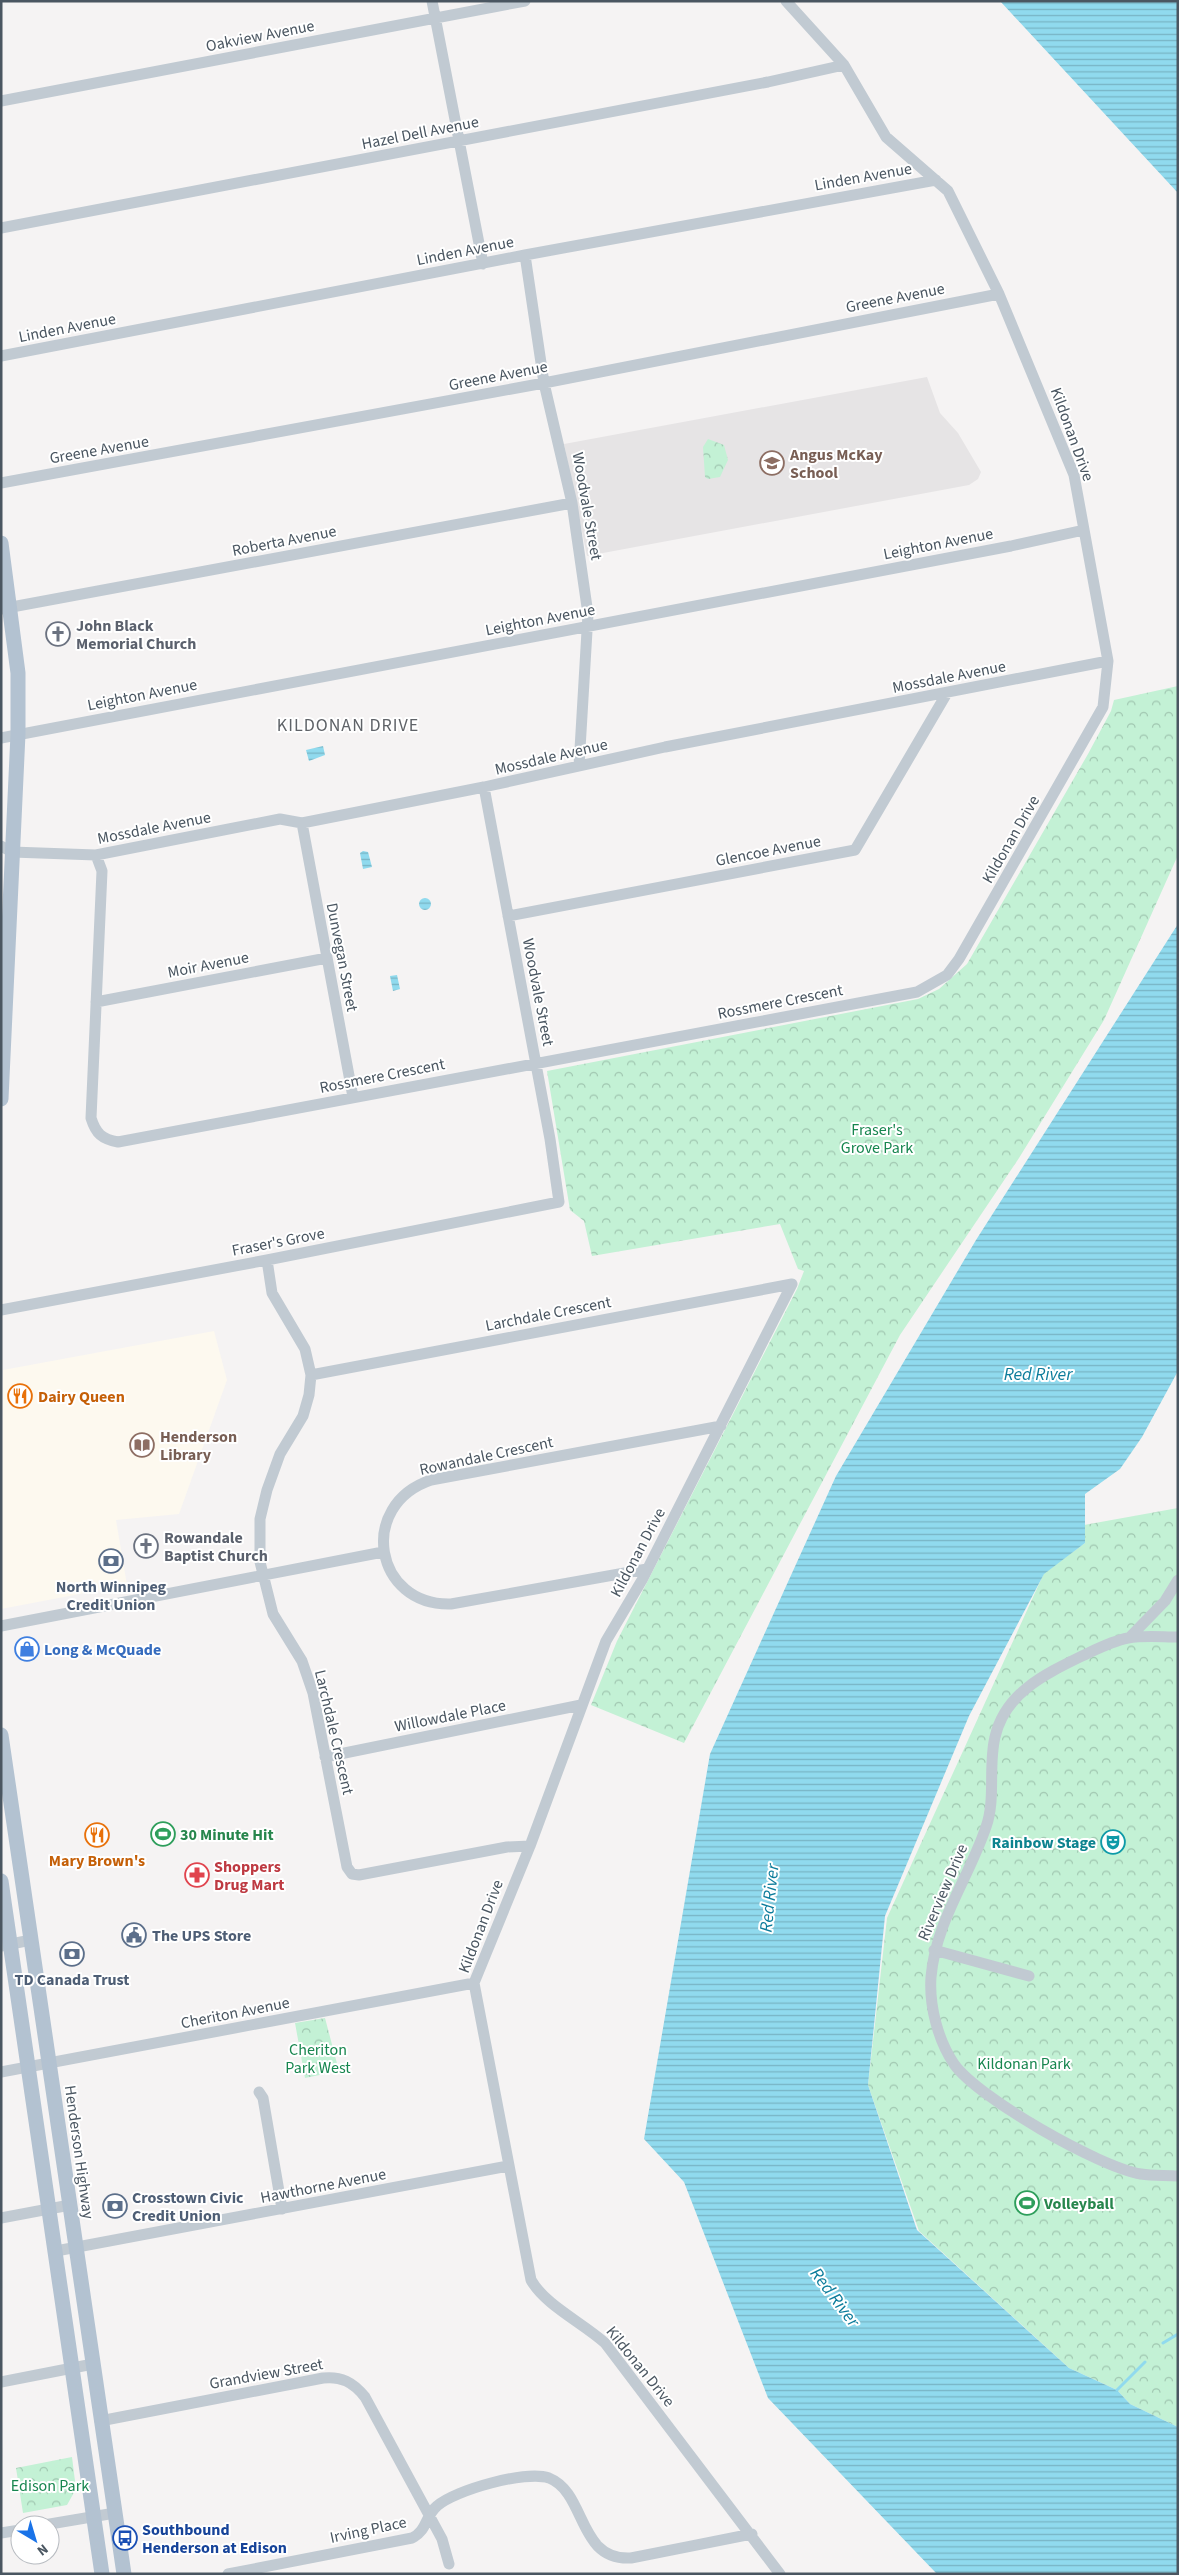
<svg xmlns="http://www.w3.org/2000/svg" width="1179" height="2575" viewBox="0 0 1179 2575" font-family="'Source Sans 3',sans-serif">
	<defs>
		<pattern id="park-crowns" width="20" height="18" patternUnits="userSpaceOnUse" patternTransform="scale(1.25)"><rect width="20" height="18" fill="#c3f1d5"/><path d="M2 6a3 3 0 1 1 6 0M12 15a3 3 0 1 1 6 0" fill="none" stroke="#a0c6b0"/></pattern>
		<pattern id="water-rules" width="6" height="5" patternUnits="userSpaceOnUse" patternTransform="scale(1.25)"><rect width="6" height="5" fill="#90daee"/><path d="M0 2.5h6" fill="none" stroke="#78b4c4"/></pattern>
	</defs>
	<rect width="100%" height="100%" fill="#f5f3f3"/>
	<path fill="#fdf9ef" d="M214,1331L227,1380L179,1514L116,1520L127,1585L1,1609L3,1370Z"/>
	<path fill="#e6e4e5" d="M927,377L940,413L958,433L981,472L978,479L969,485L587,556L564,444Z"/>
	<path fill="url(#park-crowns)" d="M708,439L724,445L728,460L720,477L708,479L705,477L703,447Z
		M1178,686V855L1104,1020L1019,1158L900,1335L684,1743L591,1705L617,1641L797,1289L804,1271L798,1269L780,1224L592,1256L584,1221L570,1210L547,1071L918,999L939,989L967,964L1088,754L1111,711L1114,700Z
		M1178,1508V2427L1130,2404L1117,2390L1069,2368L919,2231L868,2085L887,1918L1044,1573L1085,1543L1084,1525Z
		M325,2018L339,2071L305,2078L295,2023Z
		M72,2457L76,2489L67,2505L23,2513L16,2468Z"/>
	<path fill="#c3f1d5" d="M1017,2191L1041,2202L1036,2215L1012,2204Z"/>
	<path fill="url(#water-rules)" d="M1000,1H1178V193Z
		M323,746L325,755L309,761L306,750Z
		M363,851L368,852L372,867L363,869L360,853Z
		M419 904a6 6 0 1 1 12 0a6 6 0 1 1-12 0Z
		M1178,924V1371L1142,1437L1120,1469L1085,1494V1543L1044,1574L969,1716L885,1916L868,2085L917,2230L1069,2368L1117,2390L1130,2404L1178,2427V2574H937L768,2398L684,2182L644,2139L710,1754L836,1476L976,1240Z
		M397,975L400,989L393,991L390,976Z"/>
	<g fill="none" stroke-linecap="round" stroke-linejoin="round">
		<path stroke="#90daee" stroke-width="3" d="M1163,2343L1178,2334
			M1117,2390L1145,2362"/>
		<path stroke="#c1cad2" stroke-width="11" d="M432,1L483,264
			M1,101L525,1
			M1,228L768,82L844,65
			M525,255L544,383L572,503L588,614L579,766
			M1,356L525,255L936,180
			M1,483L544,383L999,294
			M1,609L572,503
			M1,738L1011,546L1084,530
			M302,823L353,1097
			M1,846L12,852L96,855L280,819L302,823L484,787L665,747L1108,661
			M96,855L102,871L91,1118C96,1134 102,1139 118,1142L917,992L947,975L959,959L1103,707L1108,661L1074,475L999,294L948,191L886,137L844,65L786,1
			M508,916L855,850L947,693
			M96,1002L327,958
			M267,1260L272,1293L305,1349L311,1375L309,1395L303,1416L280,1454L267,1490L260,1519V1562L273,1614L302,1661L313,1693L347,1867L352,1874L359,1875L507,1847L530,1846
			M1,1310L267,1260L559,1202L550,1139L484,787
			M311,1375L792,1284
			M647,1569L451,1604C374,1606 357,1505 431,1480L721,1426
			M1,1626L383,1552
			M1178,1637C1162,1637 1144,1635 1128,1638C1112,1641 1097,1649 1082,1656C1045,1674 1005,1693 995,1737C988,1766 996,1799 986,1827C968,1880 936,1921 931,1977C929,2006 938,2040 954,2064C978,2098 1099,2167 1141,2174C1153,2176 1166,2175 1178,2176
			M1129,1638L1165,1601L1178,1580
			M325,1757L581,1705
			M1,1946L31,1940
			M934,1950L1029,1976
			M1,2072L474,1983
			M259,2092L263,2098L282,2209
			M1,2218L70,2205
			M56,2251L508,2166
			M1,2382L93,2364
			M100,2421L323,2378C341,2376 353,2382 365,2397L442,2539L449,2564
			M44,2525L115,2513
			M1,2533L20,2530
			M228,2574L412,2538C427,2531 425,2516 437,2506C455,2490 526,2470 549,2478C587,2493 577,2561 631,2558L752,2534
			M780,2574L605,2343C583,2323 545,2305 531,2280L474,1983L530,1846L606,1641L642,1580L792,1284"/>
		<path stroke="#b3c2d1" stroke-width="15" d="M1,543L18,673V734L1,1099
			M1,1735L124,2574
			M1,1881L102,2574"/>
	</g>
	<defs>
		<g id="school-ring" transform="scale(1.25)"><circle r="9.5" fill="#fff" stroke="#8d6e63" stroke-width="1.5"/><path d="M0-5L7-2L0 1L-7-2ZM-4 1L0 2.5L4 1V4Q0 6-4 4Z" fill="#8d6e63"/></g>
		<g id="church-ring" transform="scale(1.25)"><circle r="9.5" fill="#fff" stroke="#6b7280" stroke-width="1.5"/><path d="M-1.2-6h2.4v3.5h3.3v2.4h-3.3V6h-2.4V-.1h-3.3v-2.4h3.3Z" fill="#6b7280"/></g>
		<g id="restaurant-ring" transform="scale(1.25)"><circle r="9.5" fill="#fff" stroke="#e8710a" stroke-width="1.5"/><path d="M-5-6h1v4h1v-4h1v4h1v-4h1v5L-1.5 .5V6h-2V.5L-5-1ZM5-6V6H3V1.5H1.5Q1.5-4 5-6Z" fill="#e8710a"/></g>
		<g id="library-ring" transform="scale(1.25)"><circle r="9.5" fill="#fff" stroke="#8d6e63" stroke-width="1.5"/><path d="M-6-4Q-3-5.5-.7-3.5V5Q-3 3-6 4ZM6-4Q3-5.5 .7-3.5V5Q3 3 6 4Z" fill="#8d6e63"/></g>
		<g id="bank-ring" transform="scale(1.25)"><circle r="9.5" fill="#fff" stroke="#5c6f8a" stroke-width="1.5"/><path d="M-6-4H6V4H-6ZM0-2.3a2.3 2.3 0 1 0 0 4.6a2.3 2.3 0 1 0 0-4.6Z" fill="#5c6f8a"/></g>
		<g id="shop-ring" transform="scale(1.25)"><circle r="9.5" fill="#fff" stroke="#3f7fe0" stroke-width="1.5"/><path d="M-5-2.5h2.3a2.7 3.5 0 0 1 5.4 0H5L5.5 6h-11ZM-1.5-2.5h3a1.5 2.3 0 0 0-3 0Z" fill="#3f7fe0"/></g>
		<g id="stadium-ring" transform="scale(1.25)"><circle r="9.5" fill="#fff" stroke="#2e9e5b" stroke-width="1.5"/><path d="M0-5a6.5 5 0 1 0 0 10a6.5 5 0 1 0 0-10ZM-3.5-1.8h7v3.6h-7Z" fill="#2e9e5b"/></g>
		<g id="theatre-ring" transform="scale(1.25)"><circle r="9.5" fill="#fff" stroke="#0f9aa8" stroke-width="1.5"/><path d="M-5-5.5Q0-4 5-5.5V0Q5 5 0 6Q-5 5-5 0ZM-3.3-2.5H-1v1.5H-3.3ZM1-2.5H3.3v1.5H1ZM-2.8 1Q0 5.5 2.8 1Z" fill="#0f9aa8"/></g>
		<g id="pharmacy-ring" transform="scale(1.25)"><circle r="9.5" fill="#fff" stroke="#e0444e" stroke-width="1.5"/><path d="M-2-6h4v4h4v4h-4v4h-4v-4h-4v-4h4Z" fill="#e0444e"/></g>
		<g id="civic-ring" transform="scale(1.25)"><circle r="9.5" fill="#fff" stroke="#5c6f8a" stroke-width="1.5"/><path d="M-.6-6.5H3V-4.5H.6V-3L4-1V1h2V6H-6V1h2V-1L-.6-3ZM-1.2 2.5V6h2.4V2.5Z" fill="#5c6f8a"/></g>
		<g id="bus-ring" transform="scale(1.25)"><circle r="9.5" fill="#fff" stroke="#1a4fb4" stroke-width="1.5"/><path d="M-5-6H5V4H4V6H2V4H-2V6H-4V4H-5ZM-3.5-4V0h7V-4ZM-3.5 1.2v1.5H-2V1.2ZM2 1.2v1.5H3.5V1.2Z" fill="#1a4fb4"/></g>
	</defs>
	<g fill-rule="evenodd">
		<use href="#school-ring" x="772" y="463"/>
		<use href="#church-ring" x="58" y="634"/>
		<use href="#restaurant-ring" x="20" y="1396"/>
		<use href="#library-ring" x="142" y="1445"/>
		<use href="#church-ring" x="146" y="1546"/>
		<use href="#bank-ring" x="111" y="1561"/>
		<use href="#shop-ring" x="27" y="1649"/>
		<use href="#stadium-ring" x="163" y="1834"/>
		<use href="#restaurant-ring" x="97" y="1835"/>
		<use href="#theatre-ring" x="1113" y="1842"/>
		<use href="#pharmacy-ring" x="197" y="1875"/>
		<use href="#civic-ring" x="134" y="1935"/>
		<use href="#bank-ring" x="72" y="1954"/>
		<use href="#stadium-ring" x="1027" y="2203"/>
		<use href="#bank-ring" x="115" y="2206"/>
		<use href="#bus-ring" x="125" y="2538"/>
	</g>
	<g text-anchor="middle" stroke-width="4" stroke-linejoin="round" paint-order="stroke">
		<g font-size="16" fill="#4a5661" stroke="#fff">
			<text transform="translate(260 35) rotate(-11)" y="6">Oakview Avenue</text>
			<text transform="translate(420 132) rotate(-11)" y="6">Hazel Dell Avenue</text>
			<text transform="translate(863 176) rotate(-10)" y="6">Linden Avenue</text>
			<text transform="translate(465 250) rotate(-11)" y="6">Linden Avenue</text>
			<text transform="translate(895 297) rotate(-11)" y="6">Greene Avenue</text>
			<text transform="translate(67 327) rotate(-11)" y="6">Linden Avenue</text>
			<text transform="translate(498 375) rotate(-11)" y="6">Greene Avenue</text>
			<text transform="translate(1073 434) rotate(70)" y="6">Kildonan Drive</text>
			<text transform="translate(99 449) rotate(-10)" y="6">Greene Avenue</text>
			<text transform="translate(588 506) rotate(80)" y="6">Woodvale Street</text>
			<text transform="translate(284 540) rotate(-11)" y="6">Roberta Avenue</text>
			<text transform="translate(938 543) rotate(-11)" y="6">Leighton Avenue</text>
			<text transform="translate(540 619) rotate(-11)" y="6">Leighton Avenue</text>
			<text transform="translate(949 676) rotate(-11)" y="6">Mossdale Avenue</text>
			<text transform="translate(142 694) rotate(-11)" y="6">Leighton Avenue</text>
			<text transform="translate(551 756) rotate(-13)" y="6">Mossdale Avenue</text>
			<text transform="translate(154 827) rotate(-11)" y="6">Mossdale Avenue</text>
			<text transform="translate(1010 839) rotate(-60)" y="6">Kildonan Drive</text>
			<text transform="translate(768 850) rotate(-11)" y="6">Glencoe Avenue</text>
			<text transform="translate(343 957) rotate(79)" y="6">Dunvegan Street</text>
			<text transform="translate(208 964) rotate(-11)" y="6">Moir Avenue</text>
			<text transform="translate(539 992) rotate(79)" y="6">Woodvale Street</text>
			<text transform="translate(780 1001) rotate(-11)" y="6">Rossmere Crescent</text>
			<text transform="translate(382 1075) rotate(-11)" y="6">Rossmere Crescent</text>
			<text transform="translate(278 1241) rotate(-11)" y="6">Fraser's Grove</text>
			<text transform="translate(548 1313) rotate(-11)" y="6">Larchdale Crescent</text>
			<text transform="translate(486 1455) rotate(-12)" y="6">Rowandale Crescent</text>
			<text transform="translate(637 1552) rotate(-62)" y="6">Kildonan Drive</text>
			<text transform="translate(450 1715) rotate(-11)" y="6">Willowdale Place</text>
			<text transform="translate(335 1732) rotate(77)" y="6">Larchdale Crescent</text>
			<text transform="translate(942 1892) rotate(-67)" y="6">Riverview Drive</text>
			<text transform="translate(480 1926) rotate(-69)" y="6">Kildonan Drive</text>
			<text transform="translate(235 2012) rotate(-11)" y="6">Cheriton Avenue</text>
			<text transform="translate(80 2152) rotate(82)" y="6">Henderson Highway</text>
			<text transform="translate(323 2185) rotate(-11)" y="6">Hawthorne Avenue</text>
			<text transform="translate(641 2366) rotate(51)" y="6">Kildonan Drive</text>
			<text transform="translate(266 2373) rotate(-10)" y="6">Grandview Street</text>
			<text transform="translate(368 2529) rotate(-12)" y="6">Irving Place</text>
		</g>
		<g font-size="16" font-weight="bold" fill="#785e54" stroke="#fff" text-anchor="start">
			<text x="790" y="460">Angus McKay<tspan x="790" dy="18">School</tspan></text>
			<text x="160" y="1442">Henderson<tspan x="160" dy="18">Library</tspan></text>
		</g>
		<g font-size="16" font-weight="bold" fill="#5b616d" stroke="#fff" text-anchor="start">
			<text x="76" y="631">John Black<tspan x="76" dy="18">Memorial Church</tspan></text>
			<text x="164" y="1543">Rowandale<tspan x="164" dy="18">Baptist Church</tspan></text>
		</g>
		<g font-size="16" fill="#17864f" stroke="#fff">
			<text x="877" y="1135">Fraser's<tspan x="877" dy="18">Grove Park</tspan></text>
			<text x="318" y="2055">Cheriton<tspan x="318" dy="18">Park West</tspan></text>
			<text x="1024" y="2069">Kildonan Park</text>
			<text x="50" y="2491">Edison Park</text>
		</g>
		<g font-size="16" font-weight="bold" fill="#c56008" stroke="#fff" text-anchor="start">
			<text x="38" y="1402">Dairy Queen</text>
			<text x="97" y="1866" text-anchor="middle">Mary Brown's</text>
		</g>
		<g font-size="16" font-weight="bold" fill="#4e5e75" stroke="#fff">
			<text x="111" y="1592">North Winnipeg<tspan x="111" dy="18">Credit Union</tspan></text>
			<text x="152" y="1941" text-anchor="start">The UPS Store</text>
			<text x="72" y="1985">TD Canada Trust</text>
			<text x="132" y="2203" text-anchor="start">Crosstown Civic<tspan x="132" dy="18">Credit Union</tspan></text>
		</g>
		<g font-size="16" font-weight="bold" fill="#366cbe" stroke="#fff" text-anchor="start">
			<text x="44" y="1655">Long &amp; McQuade</text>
		</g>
		<g font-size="16" font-weight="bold" fill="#27864d" stroke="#fff" text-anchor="start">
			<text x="180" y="1840">30 Minute Hit</text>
			<text x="1044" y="2209">Volleyball</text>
		</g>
		<g font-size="16" font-weight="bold" fill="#0d838f" stroke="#fff" text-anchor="end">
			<text x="1096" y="1848">Rainbow Stage</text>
		</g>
		<g font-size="16" font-weight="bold" fill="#be3a42" stroke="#fff" text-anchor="start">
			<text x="214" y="1872">Shoppers<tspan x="214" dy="18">Drug Mart</tspan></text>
		</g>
		<g font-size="16" font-weight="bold" fill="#164399" stroke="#fff" text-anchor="start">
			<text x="142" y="2535">Southbound<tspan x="142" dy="18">Henderson at Edison</tspan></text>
		</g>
		<g font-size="18" letter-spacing="1" fill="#5f6368" stroke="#fff">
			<text x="348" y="731">KILDONAN DRIVE</text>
		</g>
		<g font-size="18" font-style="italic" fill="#0c7c9b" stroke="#fff">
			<text x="1038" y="1380">Red River</text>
			<text transform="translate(769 1898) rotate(-84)" y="6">Red River</text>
			<text transform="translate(835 2297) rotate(53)" y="6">Red River</text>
		</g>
	</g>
	<rect width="1179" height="2575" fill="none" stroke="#4a5661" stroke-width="5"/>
	<g transform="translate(35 2540) rotate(142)"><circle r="24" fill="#ffffff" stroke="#b7bbc0"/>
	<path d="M0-4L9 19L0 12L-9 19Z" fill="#1a73e8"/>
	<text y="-8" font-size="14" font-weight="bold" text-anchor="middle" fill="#4a5661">N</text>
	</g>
</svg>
